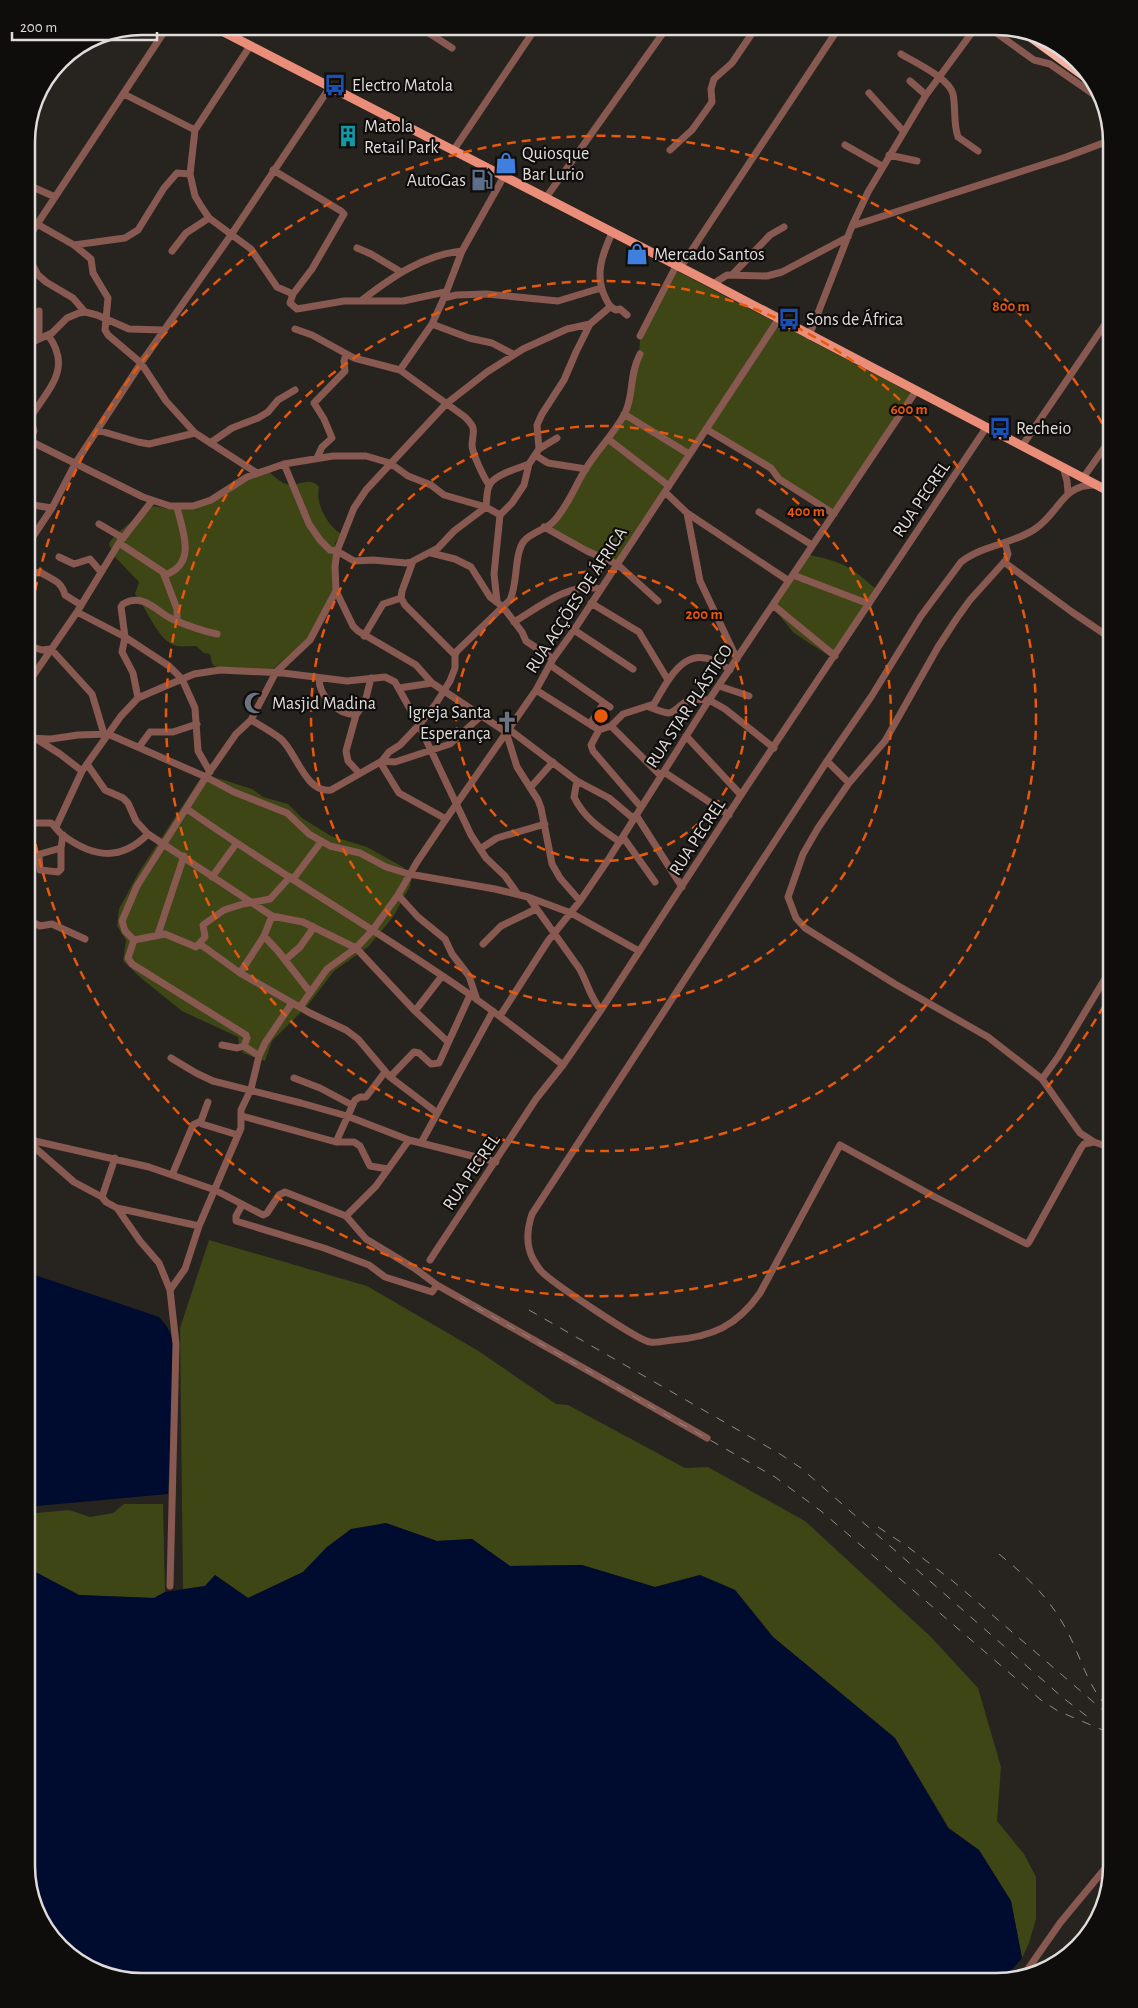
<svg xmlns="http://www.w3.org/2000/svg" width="1138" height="2008" viewBox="0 0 1138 2008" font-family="'Alegreya Sans',sans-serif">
	<rect width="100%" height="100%" fill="#27231f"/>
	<path fill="#3d4614" d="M675,270L911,393L837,512H826L708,429L614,565L547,527L626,408L639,355L640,337Z
		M269,472C274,476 280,482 286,484C298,488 309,475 319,487C315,503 327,525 341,534L335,543L334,590L309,637L272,670C260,670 221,672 213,665C211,662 211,657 210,654L204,653L196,646C190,646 182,647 177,646C158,642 147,608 135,594L139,582L114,556L109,544C112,535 145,511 154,506L168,509H185L238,484Z
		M809,555C842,561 852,568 877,590L832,658L794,633L774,609Z
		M211,776L252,789L263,797L288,804L302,818L331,836L367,847L403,867L412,876L410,886L393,917L368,947L334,971L308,1005L272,1041L265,1061L243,1053L239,1044L238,1037L182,1011L141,978L123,961L126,940L117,926L119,909L139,872L200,779Z
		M209,1240L367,1286L477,1350L556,1404L568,1405L685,1468L708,1467L805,1521L931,1637L978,1688L1001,1767L997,1821L1024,1854L1036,1877V1919L1029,1943L1022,1958L1011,1901L979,1850L949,1828L895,1738L773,1637L735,1590L700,1575L655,1587L582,1565L510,1566L472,1539L437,1541L385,1523L327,1547L303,1572L248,1598L215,1575L205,1586L183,1589L180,1328Z
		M124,1504H163L165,1592L154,1598L79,1595L26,1567V1514L69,1510L90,1517L113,1513Z"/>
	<path fill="#000b30" d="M26,1272L159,1317C170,1329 174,1338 174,1355L168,1494L26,1507Z
		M386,1523L437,1541L472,1539L510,1566L582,1565L655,1587L700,1575L735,1590L773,1637L895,1738L948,1828L979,1850L1011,1901L1022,1958L1003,1980L996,1982H135L77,1962L38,1917L26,1866V1567L79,1595L154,1598L165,1592L205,1586L215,1575L248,1598L303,1572L327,1547L351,1529Z"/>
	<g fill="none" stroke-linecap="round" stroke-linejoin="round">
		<path stroke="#875950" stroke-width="7" d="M418,26L452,48
			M782,26H815
			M988,27L1034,60L1050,64L1102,100
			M901,54C914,62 949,78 953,94C956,108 953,123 958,137L978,151
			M910,81L926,95
			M869,93L904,132
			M124,94L195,130L250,46
			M195,130L190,174L195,196L201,206L209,218L251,249L277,287L293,294
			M845,145L882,166
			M670,150L692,130L705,112L712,102L711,89L714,79L732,63L757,26
			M453,151L537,26
			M889,155L917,161
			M273,170L341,211L344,214L312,269L293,294L290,303L297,309L344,301H403L445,292
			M26,184L55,197
			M545,199L668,26
			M37,224L74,245L125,238L138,230L164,188L177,173L190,174
			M852,226L1066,157L1111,140
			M612,233C602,255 594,276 606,299C609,305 610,307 616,310L620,309L627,315
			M26,241L168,26
			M74,245L91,259L93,273L108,298L105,330L108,335L141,363L166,401L195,433L257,473
			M357,248L371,254L401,272
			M172,251L186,233L209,218
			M26,253L38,275L46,282L73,298L85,312
			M680,268L840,26
			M733,274L770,235L784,227
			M713,284L727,275L767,276L782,272L848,237
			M444,298L456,295L486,294L558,301L601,288
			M362,300C392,277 423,255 462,251
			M432,324L469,338L492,343L513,354
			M295,329L312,335L354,358L400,370L465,417C477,429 473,430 472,445C472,453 484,478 489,485
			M640,336L676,266
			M809,336L852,226L868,192L926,95L976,27
			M39,339V311
			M26,345L52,333L67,318L79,313L85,312L97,315L129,329L163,330
			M400,370L432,324L444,298L462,251L503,178
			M624,414L689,454
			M706,429L771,468L779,479L834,514
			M97,430L138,442L149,444L195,433
			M26,439L143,497L170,506H193L211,500L247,477L284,464L333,456H366L390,463L408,476L431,485L444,495L486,507L500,515
			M608,439L669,486
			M30,440L34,431L30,418C48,389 73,369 48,335
			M210,443L232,428L258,418L268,412L278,400L295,390
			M1022,446L1112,314
			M539,449L537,425L542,414L564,380L576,352L590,324L610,307
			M535,455L548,463L586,469
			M317,458L322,447L332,438L324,419L314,403L345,371L344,361L346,354
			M284,464L309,524L320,540L330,550L337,551L354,561L373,560L406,563L413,561L438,548L454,531L486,507C487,500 486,490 490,484C496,474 519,468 529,464
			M1063,467L1067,481L1068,493
			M1083,478L1112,437
			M665,492L687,513L789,581
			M26,504L52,508
			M759,512L812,545
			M687,513L700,581L737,659
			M99,524L123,538
			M544,527L587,551L617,564L658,601
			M119,543L163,572L177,609V621
			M1005,543L1008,554L1006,560L970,600L957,618L938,647L885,741L849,783L818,828L803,854L788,897L796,918L805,928L895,984L988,1037L1042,1079L1080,1133L1094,1142L1112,1148
			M26,547L52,508L75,464L141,363L231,235L330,87
			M431,553L455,559L471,567L490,597L503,607L522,632L526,641L553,659
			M59,557L74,564L90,559L101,572
			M413,561L402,591L401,598L405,605L455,655
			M1004,562L1072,612L1112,639
			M26,572L31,574L40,572C52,580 61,580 65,595L81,605
			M165,575C198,563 182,530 177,507
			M793,575L869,604
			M497,601L494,574L500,515L512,503L524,485L529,464L539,449L557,438
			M591,603L639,632L668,680
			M773,605L835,656
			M77,612L125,637L169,666L182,679L195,708L198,751L210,772
			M514,622C539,607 569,582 600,589
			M574,630L633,669
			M364,636L383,604L401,598
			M26,645L42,650L51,649L92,694L104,734
			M550,665L610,707
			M319,678C319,697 337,714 356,715
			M432,683L416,665L358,631L353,626L336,591L335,567L337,551L354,508L366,490L446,404L487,372L523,349L567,329L590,324
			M26,686L77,612L119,543L152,501
			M719,686L749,696
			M399,688L432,683L506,732L517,767L538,800L541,808L552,864L560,878L580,901
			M536,690L599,730
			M138,698L133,673L122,652L125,637L121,607L123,604C143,592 157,612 172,619C186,625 201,631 217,634
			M649,707C678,718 667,713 690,699L709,700L725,709L774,748
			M251,720C261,726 272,732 281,739C296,752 306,794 331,790L382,761L389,752L400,745L419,725L435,705L450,681L455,668V655L457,651L510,600C518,583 514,554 524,541C532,532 545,530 553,522C567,508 575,486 585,470C597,450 614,434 625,413C634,395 629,375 640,354
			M590,724L604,703
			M611,726L661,776
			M510,730L577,781L609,798L634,819
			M686,736L741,795
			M26,738L51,739L78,735L108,734L206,777L234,792L287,813L309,834L330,846L360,853L386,867L409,874L495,889L528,897L571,913L639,951
			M38,740L60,754L82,771
			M139,747L150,732H173L197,724
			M382,761L395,762L450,744L481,716
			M827,761L849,783
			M380,762L399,793L446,819
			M87,764L105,790L123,798L128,803L136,821L148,834L272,916L303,922L356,948L415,1011L448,1042
			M664,772L729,815
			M359,773L348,761L346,751L356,715L365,702L371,678
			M577,781L574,797C584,818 601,829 620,842
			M530,788L553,762
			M641,807L593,751L591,745L599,730L611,726L623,714L654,704C673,671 689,639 730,670
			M187,809C279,874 377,930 469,994C502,1017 532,1041 563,1065
			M636,815L682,887
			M26,823H51C56,827 59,833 64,836C94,858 121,861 148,834
			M56,827L82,771L121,716L138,698L161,688L194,674L220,670L283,673L347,681L385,677L395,682L419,725L471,835L486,858L505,876L517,893
			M623,837L655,882
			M480,849L497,838L545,824
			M39,855L40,870L58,872L61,869V848
			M26,858L61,848L63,835
			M212,877L236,844
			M293,879L321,842
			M398,895L418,917L445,939L452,954L469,976L477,1000
			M529,898L579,968C588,983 589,996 601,1010
			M26,919L40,926L52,924L85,939
			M158,934L184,856
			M264,936L278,951L310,992
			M134,940L165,934L196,947L205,937L203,925L224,910L243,904L270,899L290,877
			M200,944L240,973L310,1013L346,1030L358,1039L390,1077L436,1112
			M483,944L501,926L536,909
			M285,960L300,947L314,927
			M240,973L264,936L272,916
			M300,1007L327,969L356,948L372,931L398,895L417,862L446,819L536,690L553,659L574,630L778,320
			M415,1011L442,976
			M500,1016L548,941L580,901L608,860L709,700L916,391
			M222,1045L237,1048L244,1046
			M259,1056L244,1046L247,1038L246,1035L132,964L128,958L134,940L125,931L122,921L137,886L206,777L236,734L251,720L276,672L310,640L336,591
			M171,1058L196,1073L213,1081L301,1103L347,1116L409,1140L496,1162
			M390,1077L414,1052L419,1053L431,1064L439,1063L470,995
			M294,1078L320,1088L352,1105
			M1042,1079L1058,1057L1112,967
			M208,1102L201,1121L202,1124L238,1135
			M242,1116L336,1142H354L360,1146L370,1166L388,1169
			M26,1139L149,1167L215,1190L263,1215L267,1213L279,1195L285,1192L346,1216L366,1239L414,1268L437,1285L707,1438
			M26,1140L74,1182L102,1197L106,1202L117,1208L140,1241L159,1263L170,1290L176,1344L170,1586
			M336,1142L355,1100L360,1097H366L385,1072
			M1094,1142L1084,1144L1081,1148L1029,1242L1027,1244L935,1197L840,1145L760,1293C737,1326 712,1337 673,1340C665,1341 657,1343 650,1342C639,1341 551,1282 541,1271C538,1268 535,1262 533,1259C525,1244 527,1229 532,1214L827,761L871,697L921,616L961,562C983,545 1013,544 1035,529C1060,512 1062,485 1094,485
			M421,1143L493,1011
			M172,1175L193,1125L201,1121
			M102,1197L115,1158
			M242,1205L236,1216V1221L324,1248L369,1265L385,1277L432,1292L437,1285
			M117,1208L199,1226
			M346,1216L376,1186L409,1140
			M430,1260L536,1099L563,1065L601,1010L741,795L986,428
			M170,1290L185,1269L199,1226L241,1128V1110L251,1089L259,1056L265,1043L292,1003
			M1023,1976L1060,1923L1112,1860"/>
		<path stroke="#ea8d79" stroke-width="9" d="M212,26L713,284L1112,493"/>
		<path stroke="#f5b1a2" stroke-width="10" d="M1027,34L1090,80"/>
		<path stroke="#8e8b88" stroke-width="1" stroke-dasharray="9 9" stroke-linecap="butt" d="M460,1298L775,1477L821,1511L1041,1700L1058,1711L1112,1734
			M529,1310L780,1454L801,1468L1062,1697L1093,1721
			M878,1527L908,1547L954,1582L1112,1718
			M999,1554C1027,1577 1048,1596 1066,1629C1081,1656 1087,1687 1110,1710"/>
	</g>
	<g fill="none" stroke="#e8590c" stroke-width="2.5" stroke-dasharray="9 6">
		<circle cx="601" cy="716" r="145"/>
		<circle cx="601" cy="716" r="290"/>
		<circle cx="601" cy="716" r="435"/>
		<path d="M1111 993A580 580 0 0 1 27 797M27 635A580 580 0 0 1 1111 439"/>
	</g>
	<defs>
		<g id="bus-bare" transform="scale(1.725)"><path d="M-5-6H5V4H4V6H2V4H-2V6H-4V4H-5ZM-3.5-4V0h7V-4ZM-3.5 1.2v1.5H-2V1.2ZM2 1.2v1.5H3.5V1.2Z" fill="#1a4fb4" stroke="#0f0d0b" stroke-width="2.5" paint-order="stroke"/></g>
		<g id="building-bare" transform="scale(1.725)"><path d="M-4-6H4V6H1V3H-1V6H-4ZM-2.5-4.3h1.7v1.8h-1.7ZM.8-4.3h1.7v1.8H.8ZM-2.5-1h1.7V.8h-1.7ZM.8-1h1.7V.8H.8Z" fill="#0f9aa8" stroke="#0f0d0b" stroke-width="2.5" paint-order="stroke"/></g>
		<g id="shop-bare" transform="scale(1.725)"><path d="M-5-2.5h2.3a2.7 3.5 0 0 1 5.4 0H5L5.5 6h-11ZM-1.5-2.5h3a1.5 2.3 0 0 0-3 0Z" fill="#3f7fe0" stroke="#0f0d0b" stroke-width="2.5" paint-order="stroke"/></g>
		<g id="fuel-bare" transform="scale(1.725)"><path d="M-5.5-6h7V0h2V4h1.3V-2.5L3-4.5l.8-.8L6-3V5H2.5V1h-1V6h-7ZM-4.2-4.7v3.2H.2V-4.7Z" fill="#5c6f8a" stroke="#0f0d0b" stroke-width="2.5" paint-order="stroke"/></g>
		<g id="mosque-bare" transform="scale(1.725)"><path d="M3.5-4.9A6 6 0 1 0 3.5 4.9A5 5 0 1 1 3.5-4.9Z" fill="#6b7280" stroke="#0f0d0b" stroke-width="2.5" paint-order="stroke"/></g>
		<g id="church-bare" transform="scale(1.725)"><path d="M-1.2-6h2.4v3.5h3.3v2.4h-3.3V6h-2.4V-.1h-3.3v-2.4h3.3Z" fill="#6b7280" stroke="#0f0d0b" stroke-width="2.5" paint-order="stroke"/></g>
	</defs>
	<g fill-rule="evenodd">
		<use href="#bus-bare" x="335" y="85"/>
		<use href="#building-bare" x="348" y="136"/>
		<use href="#shop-bare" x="506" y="163"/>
		<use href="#fuel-bare" x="482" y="180"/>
		<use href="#shop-bare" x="637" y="254"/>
		<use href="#bus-bare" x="789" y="319"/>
		<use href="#bus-bare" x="1000" y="428"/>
		<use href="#mosque-bare" x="255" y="703"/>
		<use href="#church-bare" x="507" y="722"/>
	</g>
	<g text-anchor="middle" stroke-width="4.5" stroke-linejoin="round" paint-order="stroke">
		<g font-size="18" fill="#dfdcda" stroke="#0f0d0b" text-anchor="start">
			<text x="352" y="91">Electro Matola</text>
			<text x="364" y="132">Matola<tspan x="364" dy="21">Retail Park</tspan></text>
			<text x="522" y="159">Quiosque<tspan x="522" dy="21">Bar Lurio</tspan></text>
			<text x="466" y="186" text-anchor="end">AutoGas</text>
			<text x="654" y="260">Mercado Santos</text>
			<text x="806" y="325">Sons de África</text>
			<text x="1016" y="434">Recheio</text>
			<text x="272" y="709">Masjid Madina</text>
			<text x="491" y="718" text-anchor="end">Igreja Santa<tspan x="491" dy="21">Esperança</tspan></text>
		</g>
		<g font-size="18" fill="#dfdcda" stroke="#0f0d0b">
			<text transform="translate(921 499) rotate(-56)" y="6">RUA PECREL</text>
			<text transform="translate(576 600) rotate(-57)" y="6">RUA ACÇÕES DE ÁFRICA</text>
			<text transform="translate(689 706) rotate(-57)" y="6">RUA STAR PLÁSTICO</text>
			<text transform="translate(697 837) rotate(-57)" y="6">RUA PECREL</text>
			<text transform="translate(471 1172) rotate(-56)" y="6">RUA PECREL</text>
		</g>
	</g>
	<path d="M0 0H1138V2008H0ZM142 35H996A107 107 0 0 1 1103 142V1866A107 107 0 0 1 996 1973H142A107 107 0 0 1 35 1866V142A107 107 0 0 1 142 35Z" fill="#0f0d0b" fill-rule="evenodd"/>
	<path fill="none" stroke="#dfdcda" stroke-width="2.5" d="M142 35H996A107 107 0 0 1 1103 142V1866A107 107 0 0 1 996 1973H142A107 107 0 0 1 35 1866V142A107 107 0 0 1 142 35Z"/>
	<circle cx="601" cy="716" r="8" fill="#e8590c" stroke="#0f0d0b" stroke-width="2.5"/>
	<g font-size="15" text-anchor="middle" font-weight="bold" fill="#e8590c" stroke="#0f0d0b" stroke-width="4.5" stroke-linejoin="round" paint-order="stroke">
		<text x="1011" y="311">800 m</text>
		<text x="909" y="414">600 m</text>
		<text x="806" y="516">400 m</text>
		<text x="704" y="619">200 m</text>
	</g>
	<path d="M12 32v8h145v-8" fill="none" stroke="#dfdcda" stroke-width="2.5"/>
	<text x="20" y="32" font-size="15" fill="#dfdcda" stroke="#0f0d0b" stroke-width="4" paint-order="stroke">200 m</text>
</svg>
